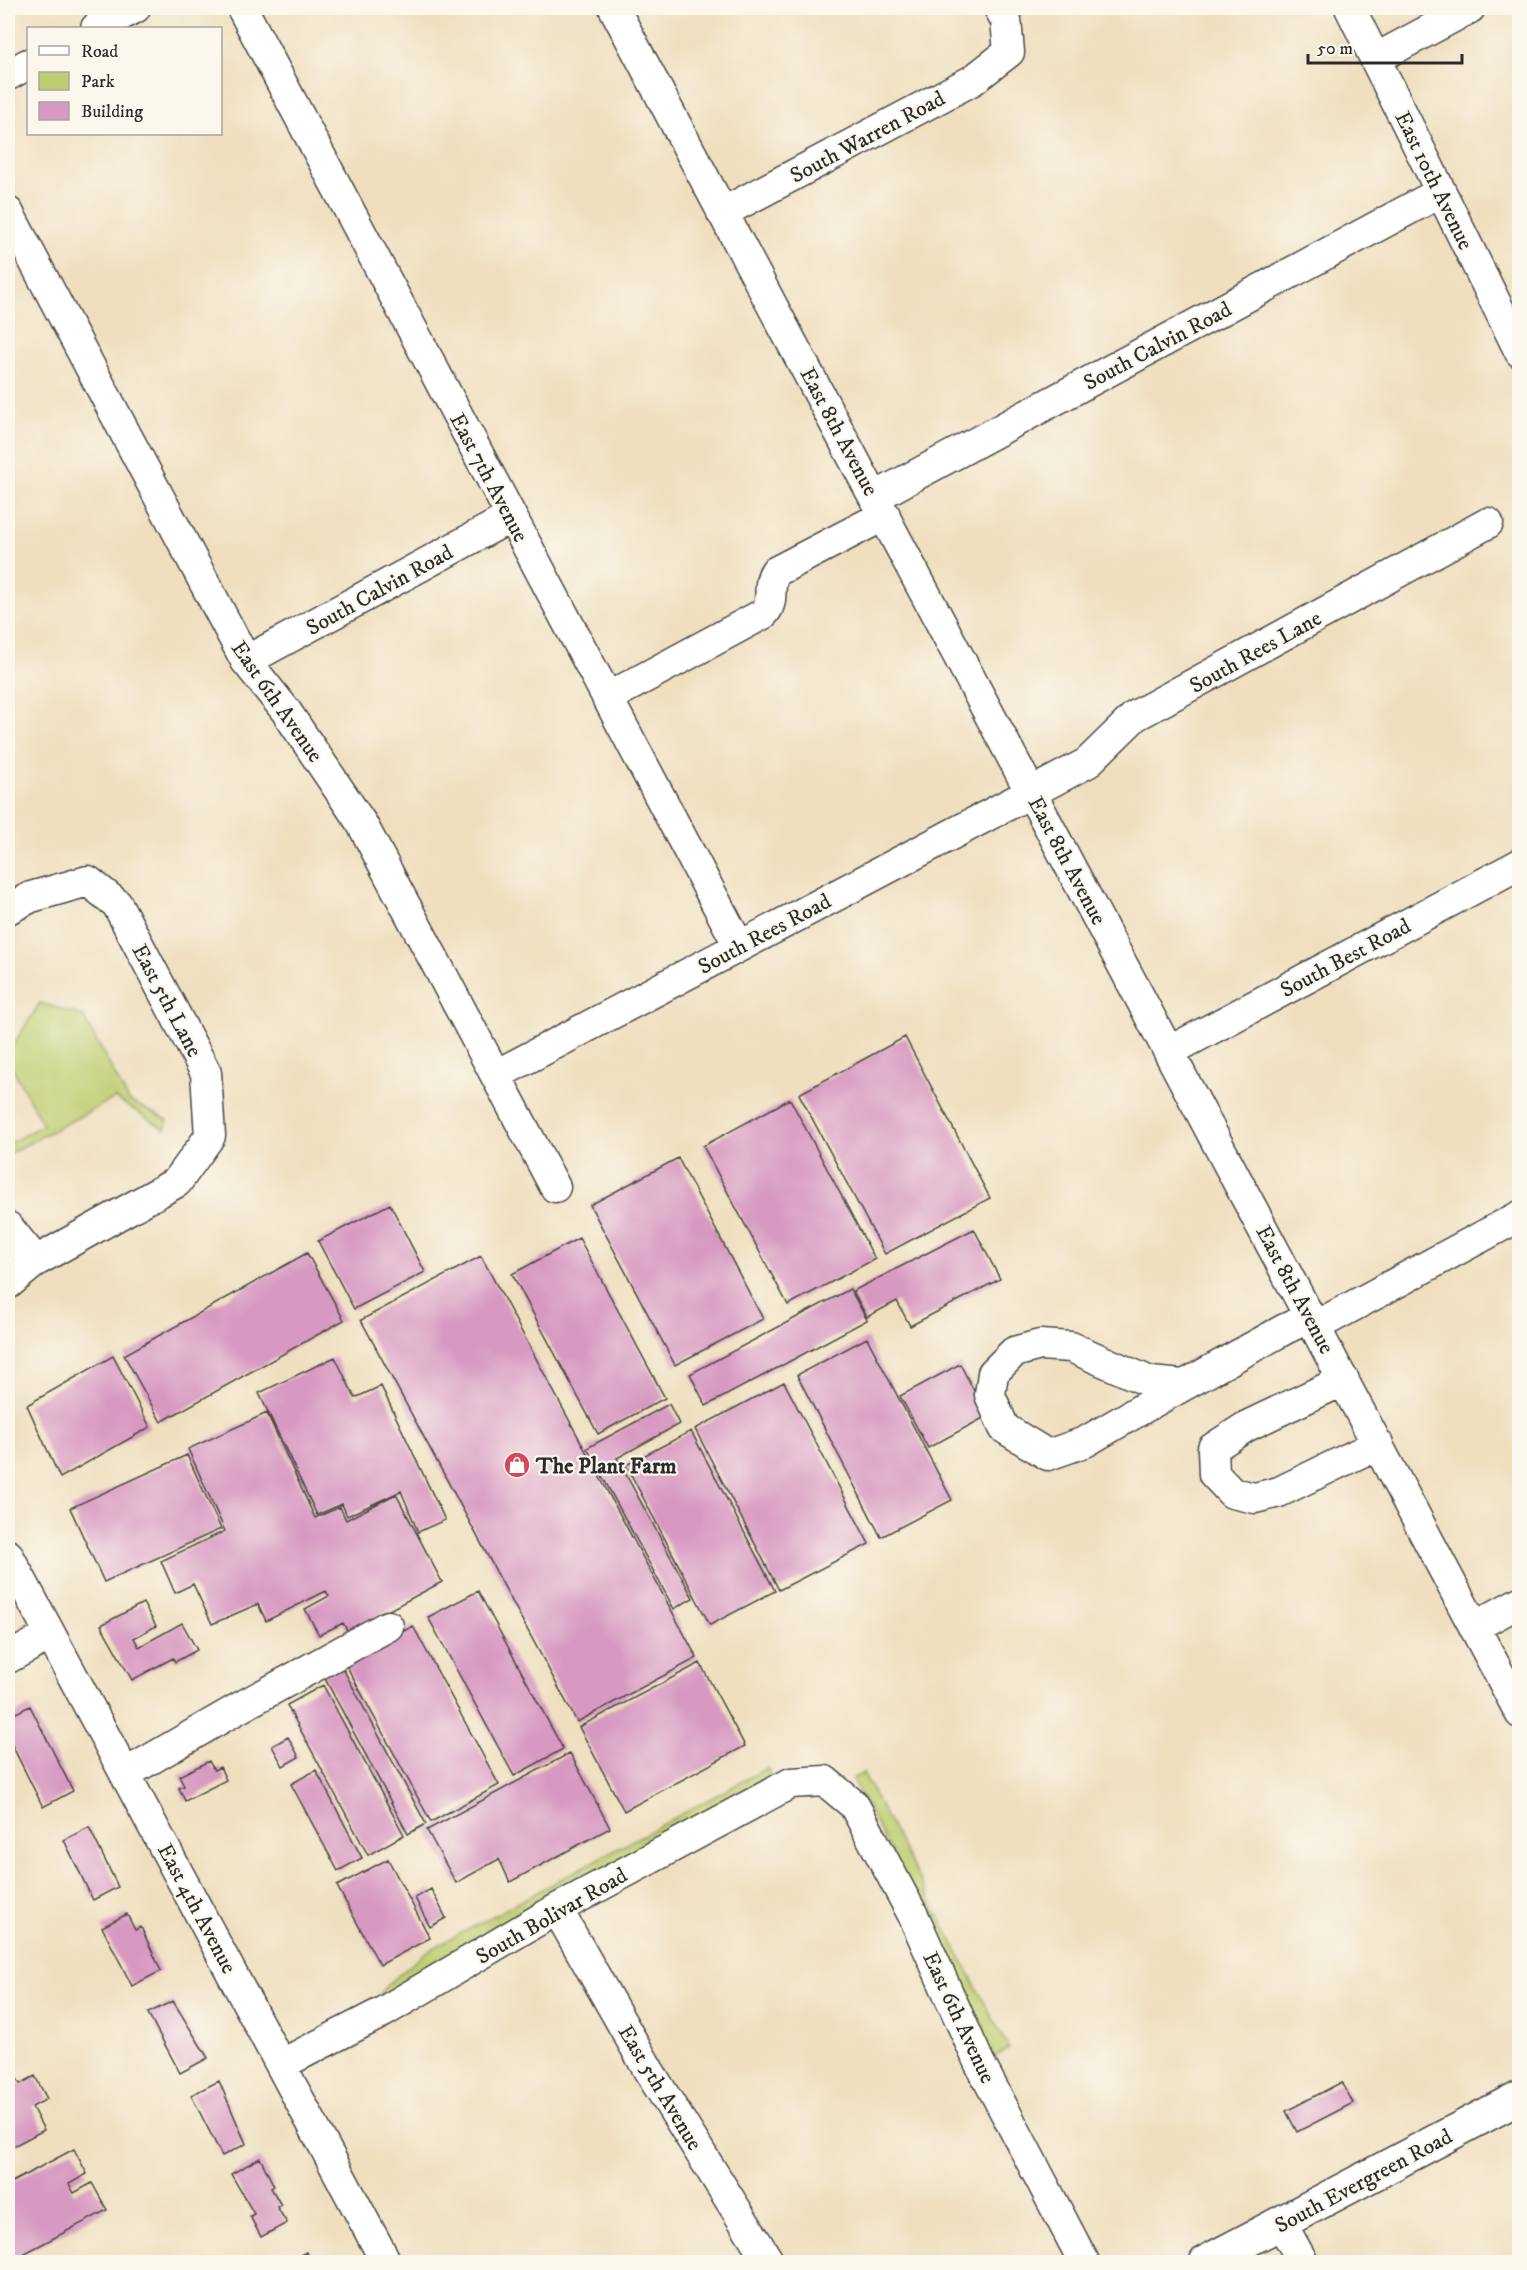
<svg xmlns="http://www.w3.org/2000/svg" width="1527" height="2270" viewBox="0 0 1527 2270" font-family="'IM FELL DW Pica',serif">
	<rect width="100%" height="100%" fill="#fbf7ec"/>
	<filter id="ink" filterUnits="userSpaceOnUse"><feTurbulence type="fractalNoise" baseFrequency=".0167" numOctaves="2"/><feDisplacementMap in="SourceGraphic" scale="12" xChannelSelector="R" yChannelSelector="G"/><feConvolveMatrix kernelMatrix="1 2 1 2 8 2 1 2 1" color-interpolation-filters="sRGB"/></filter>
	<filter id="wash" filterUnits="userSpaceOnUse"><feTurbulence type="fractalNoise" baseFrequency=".008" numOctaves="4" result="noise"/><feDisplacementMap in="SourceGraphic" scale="24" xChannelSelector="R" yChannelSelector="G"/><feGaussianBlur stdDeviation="1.35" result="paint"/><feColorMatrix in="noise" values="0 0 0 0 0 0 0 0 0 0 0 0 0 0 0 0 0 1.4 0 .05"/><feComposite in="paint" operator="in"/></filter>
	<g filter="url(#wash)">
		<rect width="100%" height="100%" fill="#efdfbf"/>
		<path fill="#becd6f" stroke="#747c4d" stroke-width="1.5" d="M40,1003L83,1016L129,1101L168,1120L165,1129L115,1098L8,1154V1144L43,1125L8,1060V1053Z
			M767,1768L774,1782L371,2008L386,1986L426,1952Z
			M863,1773L1009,2049L989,2060L913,1893L852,1779Z"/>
		<g id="blocks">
			<path fill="#d799c1" d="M905,1037L990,1198L885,1254L799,1094Z
				M790,1099L875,1259L788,1305L703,1146Z
				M678,1158L763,1319L675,1365L590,1205Z
				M390,1204L425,1272L354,1309L318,1241Z
				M974,1229L1000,1279L910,1326L897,1301L867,1317L853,1291Z
				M579,1238L665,1398L598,1434L512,1274Z
				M307,1253L344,1320L161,1422L124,1355Z
				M481,1256L697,1658L577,1722L361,1320Z
				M850,1289L867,1320L706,1406L690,1374Z
				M867,1338L952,1500L881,1537L797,1375Z
				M113,1356L150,1427L60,1478L27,1405Z
				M335,1357L355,1398L381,1386L445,1520L418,1532L401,1491L347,1516L342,1504L317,1515L259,1393Z
				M960,1364L987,1416L928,1448L900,1396Z
				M784,1382L869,1544L779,1590L695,1429Z
				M669,1404L679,1424L617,1458L693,1598L674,1609L587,1448Z
				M267,1413L315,1518L340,1507L346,1520L396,1494L442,1582L348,1632L343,1623L319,1635L305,1609L329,1596L326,1591L266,1621L258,1604L212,1624L193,1584L175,1593L161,1561L225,1531L188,1449Z
				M691,1431L775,1591L710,1625L626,1465Z
				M187,1455L221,1529L104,1582L70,1508Z
				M478,1591L563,1749L514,1776L428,1617Z
				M143,1603L156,1626L134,1638L139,1647L182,1623L197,1650L175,1662L173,1658L132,1680L101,1625Z
				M413,1626L499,1785L431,1822L345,1663Z
				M700,1663L745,1746L624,1811L579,1727Z
				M341,1665L426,1824L408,1834L323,1675Z
				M323,1685L404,1835L368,1855L287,1705Z
				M30,1706L73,1791L43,1807L8,1737V1717Z
				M288,1737L299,1757L283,1766L272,1746Z
				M570,1753L610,1828L510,1882L499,1859L456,1883L427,1830Z
				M209,1761L214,1770L220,1767L226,1780L185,1801L179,1788L184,1786L179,1776Z
				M316,1770L362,1858L338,1871L291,1784Z
				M89,1827L118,1887L93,1900L64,1840Z
				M388,1859L430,1938L380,1965L337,1886Z
				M431,1889L446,1918L430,1927L415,1898Z
				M127,1914L135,1930L141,1927L161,1971L132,1986L102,1927Z
				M173,2001L208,2058L180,2073L148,2013Z
				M8,2062L20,2084L35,2076L47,2099L32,2107L44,2130L8,2149Z
				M219,2081L246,2144L222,2156L191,2095Z
				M1342,2082L1353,2103L1297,2132L1286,2111Z
				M74,2149L87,2174L69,2184L74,2193L92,2183L107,2210L14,2259L8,2246V2184Z
				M260,2158L274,2186L271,2188L281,2205L277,2207L287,2223L261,2237L250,2216L254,2214L231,2174Z
				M306,2252L311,2262H287Z"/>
		</g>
	</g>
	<g filter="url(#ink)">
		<use href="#blocks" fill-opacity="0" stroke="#484641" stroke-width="1.5"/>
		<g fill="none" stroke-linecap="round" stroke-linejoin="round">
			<g stroke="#484641" stroke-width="33">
				<path id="minor" d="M242,8L739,946
					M614,8L1520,1713
					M1350,8L1520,352
					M96,28L135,8
					M1377,58L1470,8
					M8,75L28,64
					M8,212L246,661L286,711L362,824L555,1187
					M722,213L973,80L1009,52L1006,20L999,8
					M875,497L1439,193
					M246,661L511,517
					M607,698L763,614C776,602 766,586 775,572L885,515
					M8,909L31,897L88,881L117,904L206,1073L210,1136L177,1182L36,1261L8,1284
					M1170,1051L1520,864
					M496,1075L1087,763L1135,716L1488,523
					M8,1227L36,1261
					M1316,1326L1520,1216
					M1344,1380L1247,1426L1213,1448L1214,1474L1232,1493L1255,1498L1279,1492L1378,1444
					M1183,1385L1150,1382L1071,1347L1040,1345L1014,1352L993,1373L990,1395L1004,1428L1048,1455L1085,1442L1152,1403L1285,1329L1311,1317
					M8,1555L386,2262
					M1474,1627L1520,1602
					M8,1658L50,1635
					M125,1774L237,1709L388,1626
					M557,1909L649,2071L769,2262
					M282,2064L383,2012L557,1909L791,1783L825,1781L854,1805L913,1915L979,2062L1084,2262
					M1281,2223L1303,2262"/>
			</g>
			<g stroke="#484641" stroke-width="36">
				<path id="major" d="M1206,2262L1520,2097"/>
			</g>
			<use href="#minor" stroke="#fff" stroke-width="30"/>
			<use href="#major" stroke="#fff" stroke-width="33"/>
		</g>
	</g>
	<defs>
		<g id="shop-disc" transform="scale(1.35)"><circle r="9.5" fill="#d1495b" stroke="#fbf7ec"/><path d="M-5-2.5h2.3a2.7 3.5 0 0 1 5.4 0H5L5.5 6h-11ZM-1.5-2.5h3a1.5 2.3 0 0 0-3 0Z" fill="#fff"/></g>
	</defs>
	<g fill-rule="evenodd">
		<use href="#shop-disc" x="517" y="1465"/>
	</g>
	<g text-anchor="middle" stroke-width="4.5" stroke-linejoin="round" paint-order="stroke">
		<g font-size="22" fill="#2b2b2b" stroke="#fbf7ec">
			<text transform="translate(867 136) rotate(-28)" y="8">South Warren Road</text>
			<text transform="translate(1435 180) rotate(64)" y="8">East 10th Avenue</text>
			<text transform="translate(1157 345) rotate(-28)" y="8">South Calvin Road</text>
			<text transform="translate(840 431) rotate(62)" y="8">East 8th Avenue</text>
			<text transform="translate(490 477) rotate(62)" y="8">East 7th Avenue</text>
			<text transform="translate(379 589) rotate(-29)" y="8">South Calvin Road</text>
			<text transform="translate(1255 651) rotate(-29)" y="8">South Rees Lane</text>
			<text transform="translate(278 701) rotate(55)" y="8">East 6th Avenue</text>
			<text transform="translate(1068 860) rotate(62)" y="8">East 8th Avenue</text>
			<text transform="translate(764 933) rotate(-28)" y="8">South Rees Road</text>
			<text transform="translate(1345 957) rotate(-28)" y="8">South Best Road</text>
			<text transform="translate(168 1000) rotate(62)" y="8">East 5th Lane</text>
			<text transform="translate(1296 1289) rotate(62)" y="8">East 8th Avenue</text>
			<text transform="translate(198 1908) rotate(62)" y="8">East 4th Avenue</text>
			<text transform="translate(551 1915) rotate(-30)" y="8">South Bolivar Road</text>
			<text transform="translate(960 2017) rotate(65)" y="8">East 6th Avenue</text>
			<text transform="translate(661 2087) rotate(59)" y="8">East 5th Avenue</text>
			<text transform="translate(1363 2180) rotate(-28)" y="8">South Evergreen Road</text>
		</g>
		<g font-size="22" font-weight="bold" fill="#2b2b2b" stroke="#fbf7ec" text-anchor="start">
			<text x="536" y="1473">The Plant Farm</text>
		</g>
	</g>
	<rect width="1527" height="2270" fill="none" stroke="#fbf7ec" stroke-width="30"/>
	<rect x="27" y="27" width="195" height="108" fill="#fbf7ec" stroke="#a8a59f" stroke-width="1.5"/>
	<rect x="39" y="46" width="30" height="9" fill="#ffffff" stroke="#a8a59f" stroke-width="1.5"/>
	<text x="81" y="57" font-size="18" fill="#2b2b2b">Road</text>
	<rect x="39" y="72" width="30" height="18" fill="#becd6f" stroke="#a8a59f" stroke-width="1.5"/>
	<text x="81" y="87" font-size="18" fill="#2b2b2b">Park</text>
	<rect x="39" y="102" width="30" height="18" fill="#d799c1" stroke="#a8a59f" stroke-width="1.5"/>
	<text x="81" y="117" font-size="18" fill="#2b2b2b">Building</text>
	<path d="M1308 54v9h154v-9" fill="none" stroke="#2b2b2b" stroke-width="3"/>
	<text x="1317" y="54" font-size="18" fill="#2b2b2b" stroke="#fbf7ec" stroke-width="4.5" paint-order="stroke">50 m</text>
</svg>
